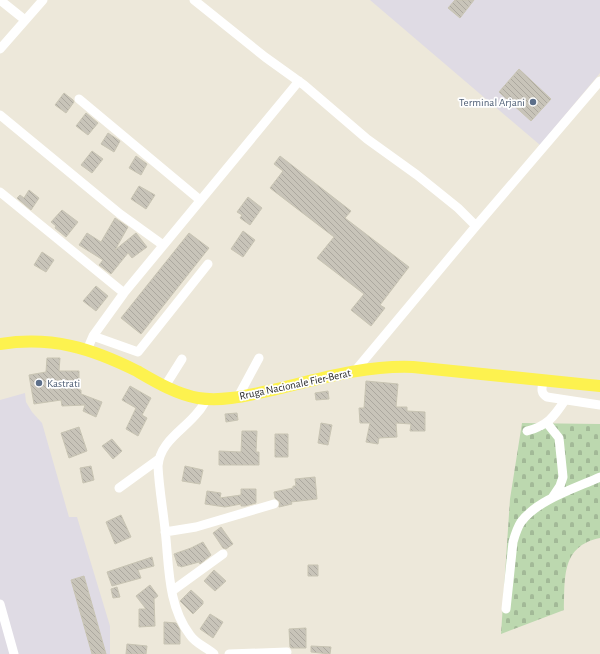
<svg xmlns="http://www.w3.org/2000/svg" width="600" height="654" viewBox="0 0 600 654" font-family="'Alegreya Sans',sans-serif">
	<defs>
		<pattern id="cemetery-stones" width="16" height="16" patternUnits="userSpaceOnUse"><rect width="16" height="16" fill="#bcd8af"/><path d="M2 7V4a2 2 0 0 1 4 0v3zM10 15v-3a2 2 0 0 1 4 0v3z" fill="#a2b997"/></pattern>
		<pattern id="building-back-hatch" width="6" height="6" patternUnits="userSpaceOnUse"><rect width="6" height="6" fill="#c8c4b9"/><path d="M-1 5l2 2M0 0l6 6M5-1l2 2" fill="none" stroke="#aca89f"/></pattern>
	</defs>
	<rect width="100%" height="100%" fill="#ede8da"/>
	<path fill="#dfdbe4" d="M370,0H600V73L540,145Z
		M25,393L26,402L32,412L42,423L69,517H77L110,626V654H0V400Z"/>
	<path fill="url(#cemetery-stones)" d="M522,423L600,424V538C561,546 565,578 564,610L501,634L510,499Z"/>
	<path fill="url(#building-back-hatch)" stroke="#c8c4b3" d="M455,0H474L460,18L448,8Z
		M519,69L551,99L531,121L499,92Z
		M64,93L73,100L74,102L66,113L55,105Z
		M86,113L98,123L88,135L76,126Z
		M108,133L120,141L114,152L101,144Z
		M92,151L103,159L92,173L81,165Z
		M136,156L147,164L141,175L129,168Z
		M280,156L351,211L345,218L409,267L380,305L385,308L371,326L351,310L364,294L317,258L334,237L270,188L283,171L274,164Z
		M139,186L155,195L146,209L131,199Z
		M29,190L39,198L31,210L17,198L20,195L24,198Z
		M248,197L262,208L250,225L240,218L242,215L237,212Z
		M62,210L78,222L66,237L55,228L56,226L51,222Z
		M115,218L128,227L115,250L136,233L147,247L132,258L128,253L111,274L99,265L103,260L79,245L87,233L101,242Z
		M243,231L255,240L243,257L231,249Z
		M189,233L209,248L141,334L121,318Z
		M42,252L54,260L46,272L34,265Z
		M96,286L108,296L96,311L83,301Z
		M47,358H60L59,371H79V390H81V394L102,402L96,417L83,411L85,405L62,406L61,400L34,404L29,375L46,372Z
		M366,381L398,384L396,407H407V411L425,412V431H410L411,424L396,423L397,437L379,438L378,444L366,442L370,423H360L359,408H364Z
		M130,386L151,398L142,415L147,418L138,436L126,429L136,408L122,400Z
		M328,391L329,399L316,400L315,393Z
		M237,413L238,420L226,422L225,414Z
		M321,423L332,425L328,445L318,443Z
		M79,427L87,451L69,458L61,433Z
		M242,431H257L256,452H259V465H219V451L241,452Z
		M275,434H288V457H275Z
		M112,439L122,451L113,459L102,446Z
		M91,466L94,480L83,483L80,468Z
		M185,466L203,470L200,484L182,481Z
		M315,477L317,499L291,502L292,504L279,507L280,502L275,498L274,492L293,488V486H296L295,479Z
		M241,489H256V503L245,506H241V504L225,507L205,504L207,491L221,493L220,498L241,495Z
		M121,515L131,537L115,544L106,522Z
		M221,527L233,544L226,549L223,548L213,533Z
		M203,542L211,555L200,564L199,562L181,567L180,566H178L174,554L191,548Z
		M152,557L154,566L138,570L141,578L112,586L107,572Z
		M308,565H318V576H308Z
		M214,570L226,581L215,591L204,581Z
		M84,576L106,654H92L71,580Z
		M150,585L158,596L154,599L155,626L139,627V609H146L136,596Z
		M117,587L120,597L113,598L111,589Z
		M191,590L203,601V604L193,614L180,601Z
		M210,614L223,622L213,638L200,629Z
		M164,622L176,623L180,630V644H164Z
		M306,628V648H291L290,647L289,629Z
		M127,644L147,646L146,654H126Z
		M311,646L331,647L330,654L311,652Z"/>
	<g fill="none" stroke-linecap="round" stroke-linejoin="round">
		<path stroke="#fff" stroke-width="9" d="M0,0L25,20
			M194,0L265,57L304,85L367,139L417,175L458,208L476,226
			M0,49L43,0
			M79,99L200,200
			M0,115L120,214L163,245
			M0,192L124,293
			M93,336L138,352L208,264
			M87,350L93,336L124,293L299,81
			M355,371L476,226L600,81
			M543,381C542,388 540,393 547,397L600,405
			M165,386L182,359
			M238,397L259,358
			M207,399C204,403 202,408 198,412C184,430 160,441 158,466C159,490 164,514 166,539C169,571 169,608 190,635C196,644 206,647 214,654
			M547,423L559,438L563,477L560,486L552,498
			M527,431C547,426 554,417 565,400
			M119,488L159,459
			M165,532L196,527L274,504
			M172,591L223,554
			M0,604L14,654
			M506,609L513,542C515,535 517,528 521,522C537,500 576,488 600,477
			M229,654L287,652"/>
		<path stroke="#fdf24f" stroke-width="12" d="M0,344C52,336 91,348 137,371C156,382 176,394 198,398C223,402 249,395 273,390C319,379 366,365 413,367L600,386"/>
	</g>
	<g fill="#5c6f8a" stroke="#fff" stroke-width="1.5">
		<circle cx="533" cy="102" r="4"/>
		<circle cx="39" cy="383" r="4"/>
	</g>
	<g text-anchor="middle" stroke-width="3.5" stroke-linejoin="round" paint-order="stroke">
		<g font-size="11" fill="#4e5e75" stroke="#fff" text-anchor="end">
			<text x="525" y="106">Terminal Arjani</text>
			<text x="47" y="387" text-anchor="start">Kastrati</text>
		</g>
		<g font-size="11" fill="#292929" stroke="#fff">
			<text transform="translate(295 384) rotate(-12)" y="4">Rruga Nacionale Fier-Berat</text>
		</g>
	</g>
</svg>
